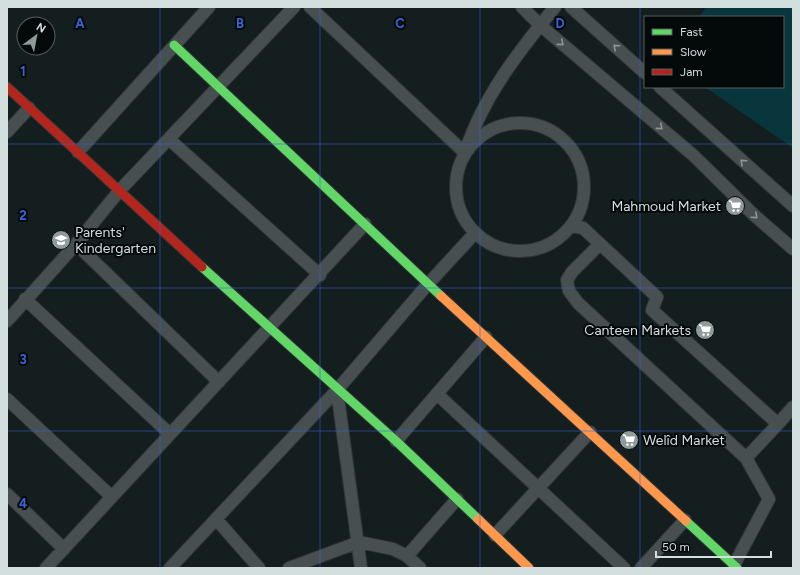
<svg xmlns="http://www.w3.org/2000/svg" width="800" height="575" viewBox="0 0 800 575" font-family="Figtree,sans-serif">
	<rect width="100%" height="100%" fill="#141e1f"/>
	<path fill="#08363c" d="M706,7H793V148L705,87H783V17H699Z"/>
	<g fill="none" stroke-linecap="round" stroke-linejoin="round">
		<g stroke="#2f3738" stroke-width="14">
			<path id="street" d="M310,7L465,153C482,98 519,51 555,7
				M522,7L540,25L693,155L754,215L793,249
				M571,7L645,73
				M660,87L793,206
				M456 187a64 64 0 1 1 128 0a64 64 0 1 1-128 0Z
				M7,132L29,108
				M170,140L320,275
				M78,152L209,7
				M572,226L583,228L657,297L652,310L778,424L793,407
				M76,244L219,382
				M600,244L572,272L567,280L569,291L578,303L746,458L778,424
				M25,299L170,434
				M7,321L76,244L120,190L294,7
				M437,394L624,568
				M7,399L112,497
				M396,441L486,337
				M7,494L64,549
				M216,519L259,568
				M495,535L590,432
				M407,556L457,499
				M734,565L769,499L746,458
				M46,568L365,224
				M170,568L337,390
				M289,568L359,542L393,549L407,556L420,568
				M361,568L337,390L428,284L475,233
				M641,568L685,520"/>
		</g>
		<g stroke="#2f3738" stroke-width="11">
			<path id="fast" d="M174,45L441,296
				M202,267L396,441L478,519
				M686,521L737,568"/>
		</g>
		<g stroke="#2f3738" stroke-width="11">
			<path id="slow" d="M441,296L686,521
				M478,519L529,568"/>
		</g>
		<g stroke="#2f3738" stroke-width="11">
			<path id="jam" d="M7,87L202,267"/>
		</g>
		<use href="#street" stroke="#484f50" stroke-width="12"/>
		<use href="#fast" stroke="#63d668" stroke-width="9"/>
		<use href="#slow" stroke="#ff974d" stroke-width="9"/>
		<use href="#jam" stroke="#b3261e" stroke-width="9"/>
	</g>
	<defs><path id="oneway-chevron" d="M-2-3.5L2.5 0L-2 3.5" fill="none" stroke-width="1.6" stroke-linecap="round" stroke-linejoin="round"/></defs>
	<g stroke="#8e9698">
		<use href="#oneway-chevron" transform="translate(561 43) rotate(40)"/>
		<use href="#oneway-chevron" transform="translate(616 47) rotate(-138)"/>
		<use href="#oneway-chevron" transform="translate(660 127) rotate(40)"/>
		<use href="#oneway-chevron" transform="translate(743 162) rotate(-138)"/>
		<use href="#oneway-chevron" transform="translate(755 216) rotate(42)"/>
	</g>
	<path fill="none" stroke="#3864d9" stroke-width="1" stroke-opacity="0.55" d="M160,7V568M320,7V568M480,7V568M640,7V568M7,144H793M7,288H793M7,431H793"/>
	<defs>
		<g id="supermarket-disc" transform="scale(1)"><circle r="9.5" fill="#909b9c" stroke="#04090a"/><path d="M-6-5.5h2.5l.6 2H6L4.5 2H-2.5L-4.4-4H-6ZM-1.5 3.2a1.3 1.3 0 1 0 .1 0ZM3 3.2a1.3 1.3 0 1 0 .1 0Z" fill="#fff"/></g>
		<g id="school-disc" transform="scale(1)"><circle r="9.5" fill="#909b9c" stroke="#04090a"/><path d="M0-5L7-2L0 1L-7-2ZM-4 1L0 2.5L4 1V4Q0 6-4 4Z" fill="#fff"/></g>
	</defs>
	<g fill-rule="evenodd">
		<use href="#supermarket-disc" x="735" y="206"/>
		<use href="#school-disc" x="61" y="240"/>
		<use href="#supermarket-disc" x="705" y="330"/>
		<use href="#supermarket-disc" x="629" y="440"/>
	</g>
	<g text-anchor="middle" stroke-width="4" stroke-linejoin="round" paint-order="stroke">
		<g font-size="14" fill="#d3dedf" stroke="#04090a" text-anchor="end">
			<text x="721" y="211">Mahmoud Market</text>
			<text x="75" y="237" text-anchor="start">Parents'<tspan x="75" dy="16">Kindergarten</tspan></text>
			<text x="691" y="335">Canteen Markets</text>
			<text x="643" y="445" text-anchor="start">Welîd Market</text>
		</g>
	</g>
	<g font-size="13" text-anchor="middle" font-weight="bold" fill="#3864d9" stroke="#04090a" stroke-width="4" stroke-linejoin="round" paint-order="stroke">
		<text x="80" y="28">A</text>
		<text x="240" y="28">B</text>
		<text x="400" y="28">C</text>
		<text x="560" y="28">D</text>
		<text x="23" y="76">1</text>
		<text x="23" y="220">2</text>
		<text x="23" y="364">3</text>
		<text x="23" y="508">4</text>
	</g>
	<rect width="800" height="575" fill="none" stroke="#d3dedf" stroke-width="16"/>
	<rect x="644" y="16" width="140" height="72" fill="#04090a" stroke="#575e5f"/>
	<rect x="652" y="29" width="20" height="6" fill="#63d668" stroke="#575e5f"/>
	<text x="680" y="36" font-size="12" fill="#d3dedf">Fast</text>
	<rect x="652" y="49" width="20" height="6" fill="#ff974d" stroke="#575e5f"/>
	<text x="680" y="56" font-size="12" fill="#d3dedf">Slow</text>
	<rect x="652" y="69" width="20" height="6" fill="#b3261e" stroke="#575e5f"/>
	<text x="680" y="76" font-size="12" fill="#d3dedf">Jam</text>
	<g transform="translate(36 36) rotate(32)"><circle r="19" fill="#04090a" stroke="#575e5f"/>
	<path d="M0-3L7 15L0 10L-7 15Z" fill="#909b9c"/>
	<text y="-6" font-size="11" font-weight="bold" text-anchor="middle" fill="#d3dedf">N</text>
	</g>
	<path d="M656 551v6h115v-6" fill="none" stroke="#d3dedf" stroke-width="2"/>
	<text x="662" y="551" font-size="12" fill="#d3dedf" stroke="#04090a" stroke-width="3" paint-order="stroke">50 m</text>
</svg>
